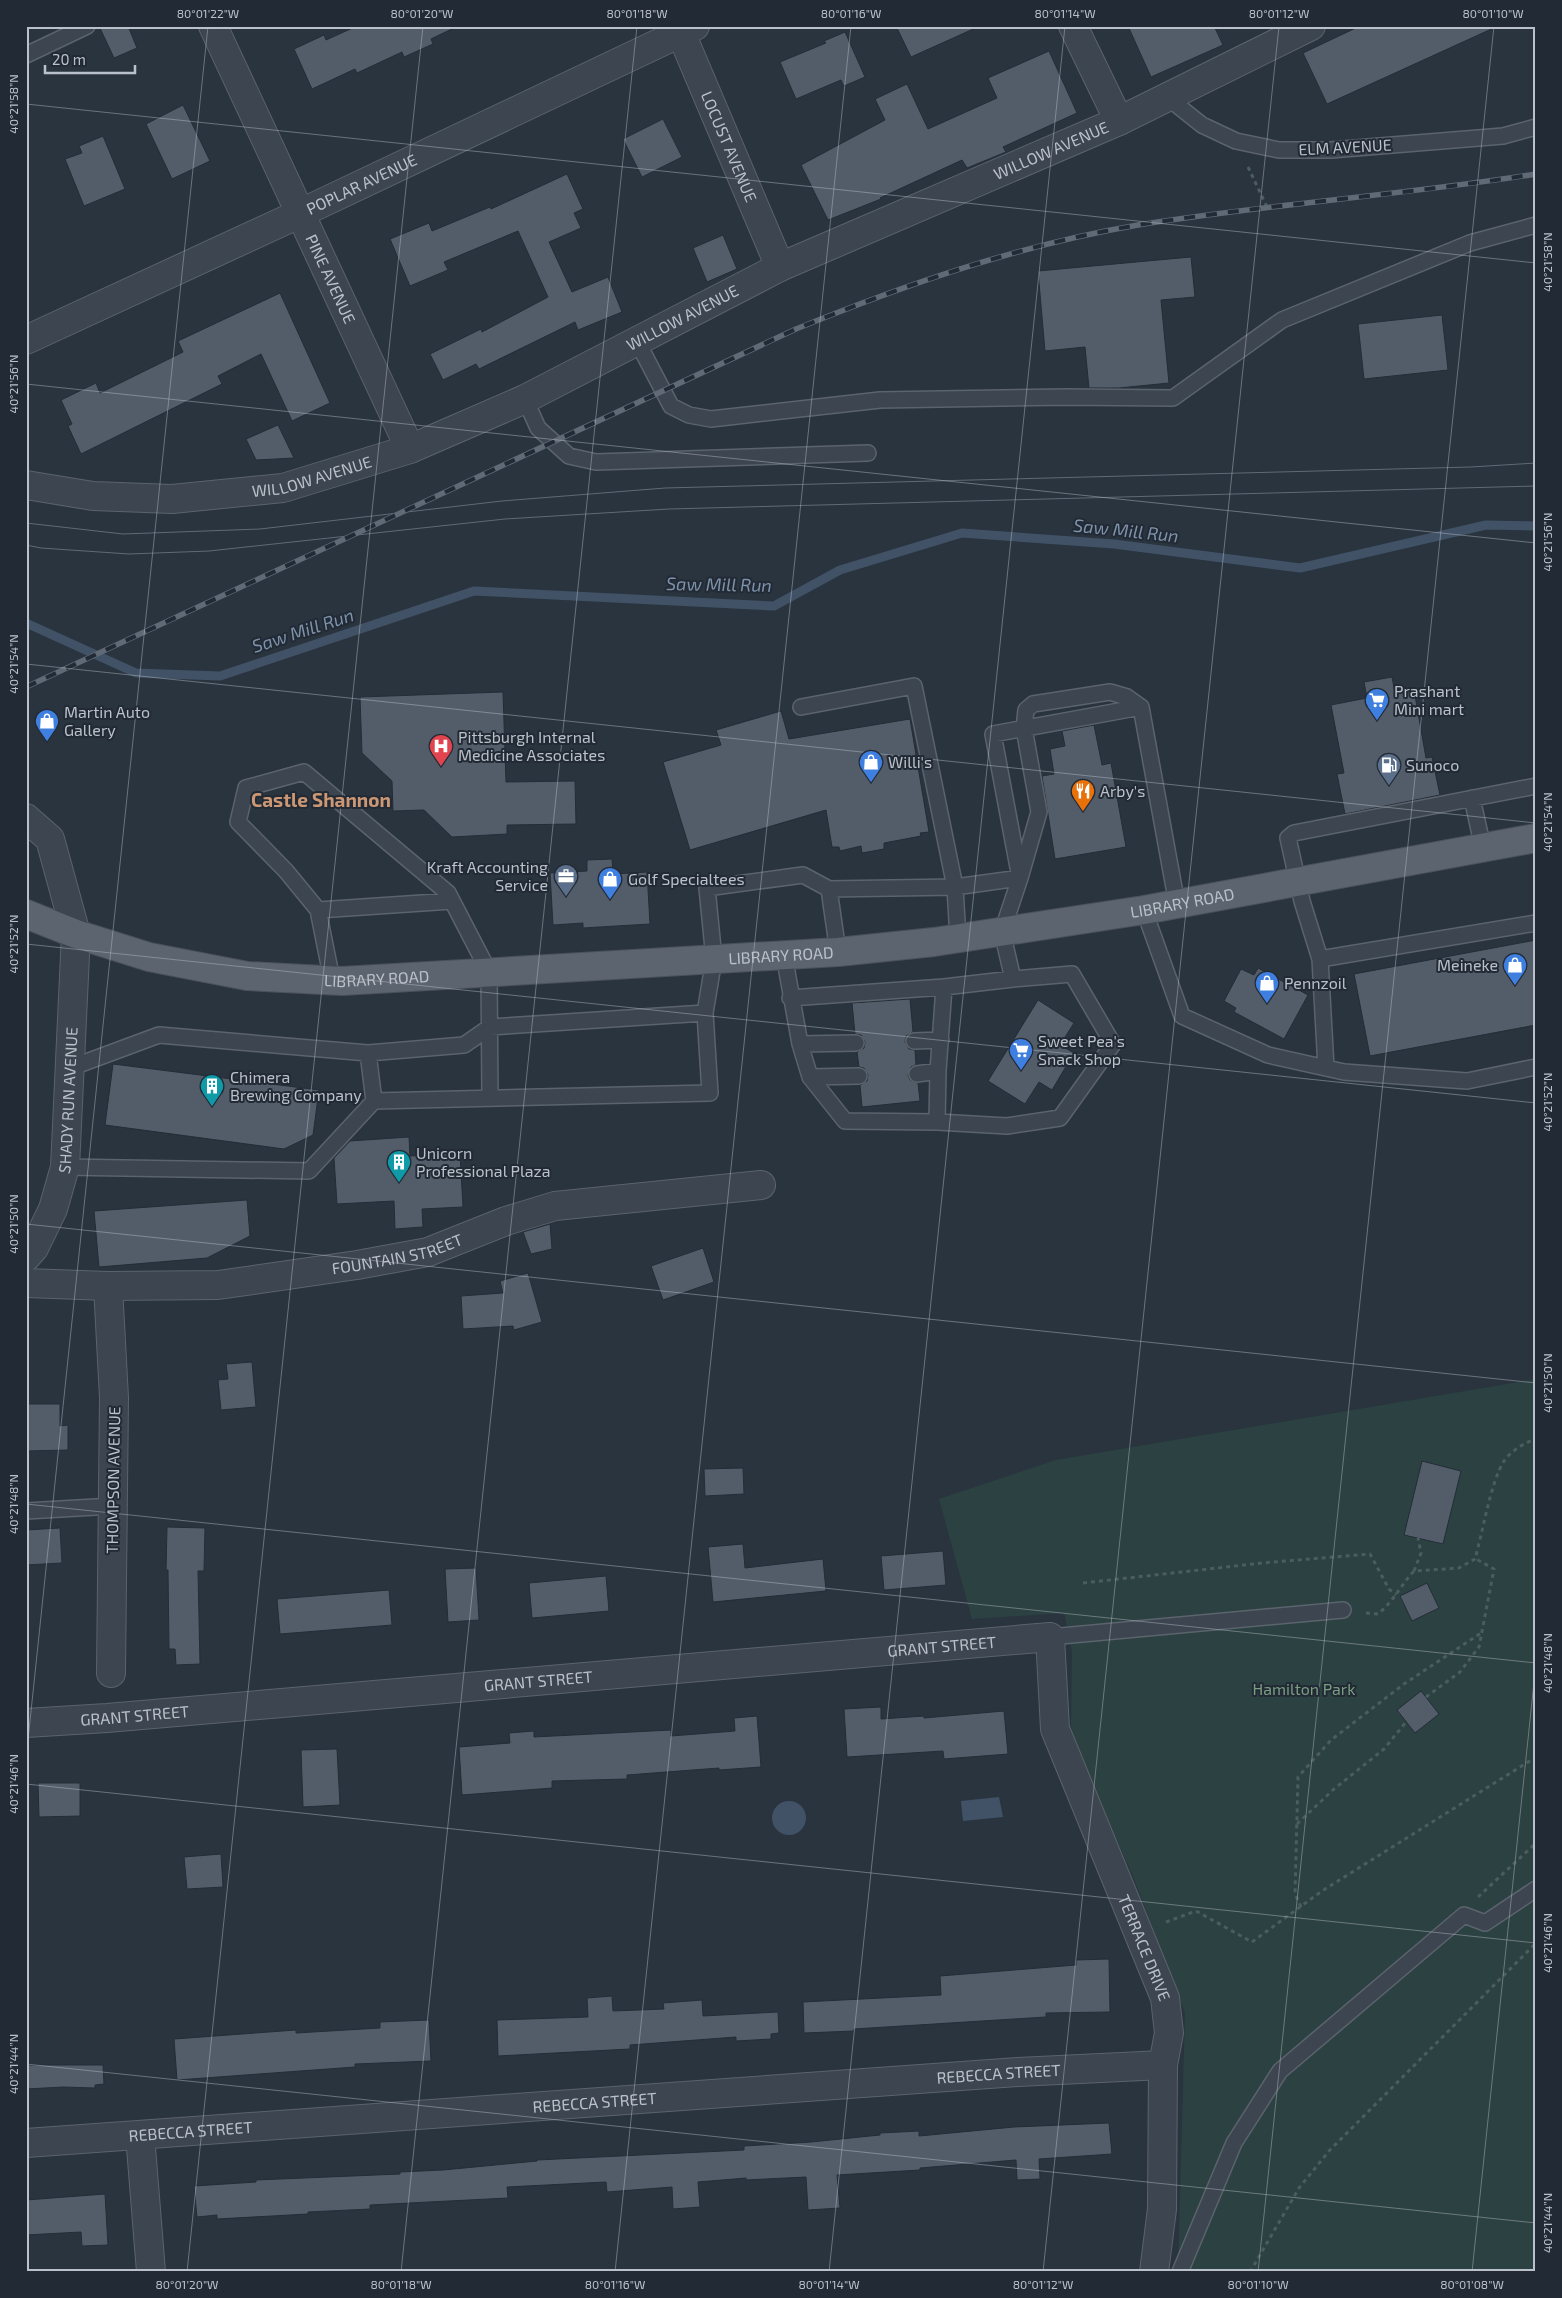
<svg xmlns="http://www.w3.org/2000/svg" width="1562" height="2298" viewBox="0 0 1562 2298" font-family="'Exo 2',sans-serif">
	<rect width="100%" height="100%" fill="#29343f"/>
	<path fill="#2c4141" d="M1536,1379V2272H1178L1185,2013L1134,1879L1078,1752L1071,1726L1072,1651L1064,1613L972,1619L939,1499L1056,1460Z"/>
	<path fill="#415267" d="M999,1797L1003,1817L963,1821L961,1801Z
		M772 1818a17 17 0 1 1 34 0a17 17 0 1 1-34 0Z"/>
	<g fill="none" stroke-linecap="round" stroke-linejoin="round">
		<path stroke="#415267" stroke-width="9" d="M26,623L136,673L220,676L474,591L774,606L840,570L962,533L1114,544L1300,568L1486,525L1536,526"/>
	</g>
	<path fill="#535d6a" stroke="#242c37" d="M99,26H128L137,48L114,58Z
		M357,26H458L431,39L433,44L404,57L402,52L357,73L355,69L312,89L294,49L324,35L326,40Z
		M896,26H980L911,57Z
		M1128,26H1214L1223,45L1151,77Z
		M1360,26H1498L1327,104L1303,53Z
		M845,32L865,77L844,86L841,80L796,99L780,62L826,43L824,41Z
		M1049,51L1077,113L1003,147L1006,152L967,168L962,160L880,198L881,199L828,220L801,165L885,120L875,99L907,84L928,129L997,98L988,78Z
		M183,105L210,161L172,179L146,124Z
		M663,119L682,157L642,177L623,139Z
		M103,136L125,189L84,206L65,159L82,153L79,146Z
		M567,174L583,209L574,213L581,228L549,242L572,292L608,277L622,312L578,330L575,322L479,369L476,364L443,380L430,354L481,329L482,332L548,297L518,231L444,262L448,270L410,286L390,239L429,223L432,231L490,207L491,209Z
		M723,235L737,269L707,282L693,248Z
		M1191,257L1195,297L1161,300L1169,383L1119,388H1089L1085,347L1045,351L1038,271Z
		M280,293L330,403L292,421L261,354L218,376L222,384L81,454L68,426L72,424L61,400L96,383L100,393L183,352L178,341Z
		M1442,315L1448,370L1364,379L1358,324Z
		M278,425L294,458L256,460L246,439Z
		M1392,677L1395,693L1414,690L1426,758L1432,757L1440,795L1345,814L1337,774L1344,773L1331,705L1367,698L1364,682Z
		M503,692L506,782L575,781L576,824L507,825V834L452,837L424,810L393,811L392,781L362,753L360,697Z
		M781,711L789,739L910,719L929,832L920,833L921,836L884,843V849L862,853L861,846L840,851L839,847H832L826,810L690,850L663,762L721,745L716,730Z
		M1094,725L1102,765L1111,763L1126,847L1055,859L1042,776L1054,774L1050,749L1065,746L1062,731Z
		M612,859L613,874L647,872L650,924L583,928V923L553,925L550,873L587,871V860Z
		M1536,940V1025L1370,1056L1354,974Z
		M1258,968L1308,995L1284,1039L1234,1012L1236,1008L1224,1001L1241,969L1254,975Z
		M910,999L913,1032L906,1036L905,1042L909,1049L915,1050L916,1065L911,1067L908,1075L910,1080L918,1083L920,1101L862,1107L860,1085L867,1081L868,1075L864,1068L859,1067L857,1052L864,1048L865,1042L861,1035L855,1034L852,1003Z
		M1038,1000L1074,1023L1060,1045L1074,1053L1052,1090L1039,1082L1025,1104L988,1081Z
		M113,1064L319,1090L313,1135L284,1149L105,1125Z
		M409,1137L410,1156L460,1153L463,1207L422,1209L423,1227L395,1229L394,1201L337,1204L334,1158L350,1141Z
		M247,1200L250,1236L207,1258L99,1267L94,1211Z
		M550,1224L552,1249L531,1254L523,1232Z
		M703,1248L714,1282L663,1300L651,1266Z
		M528,1273L542,1322L514,1330L513,1326L463,1329L461,1296L503,1293L500,1281Z
		M252,1362L256,1407L221,1410L218,1380L228,1379L226,1364Z
		M26,1404H60V1426L68,1425V1450L26,1451Z
		M1422,1461L1461,1471L1443,1544L1404,1535Z
		M743,1468L744,1494L705,1496L704,1469Z
		M167,1527L205,1528L204,1571H198L200,1664L176,1665L175,1649H169L168,1570H166Z
		M60,1528L62,1563L26,1565V1530Z
		M743,1544L745,1568L823,1559L826,1591L713,1602L708,1547Z
		M943,1551L946,1585L884,1590L881,1556Z
		M476,1568L479,1620L448,1622L445,1569Z
		M606,1576L609,1611L532,1618L529,1583Z
		M1427,1583L1439,1608L1412,1621L1400,1596Z
		M389,1590L392,1625L280,1634L277,1599Z
		M1421,1691L1439,1714L1415,1733L1397,1710Z
		M881,1707V1719L924,1716V1718L1004,1711L1008,1754L944,1759L943,1751L847,1757L844,1709Z
		M757,1716L761,1767L719,1770V1768L627,1775V1779L552,1781V1788L462,1795L459,1747L510,1743L509,1733L534,1731V1737L671,1730V1736L735,1731L734,1718Z
		M337,1749L340,1805L303,1807L301,1750Z
		M38,1783H80V1816L39,1817Z
		M221,1854L223,1887L187,1889L184,1857Z
		M1109,1959L1110,2012L1046,2013V2017L854,2029V2031L804,2033L803,2002L941,1995L940,1976L1076,1965V1960Z
		M612,1996L613,2011L664,2009L663,2003L702,2000L703,2016L778,2012L779,2033L771,2034V2039L736,2041V2037L630,2045V2049L498,2056L497,2020L588,2017L587,1998Z
		M429,2020L431,2061L355,2064V2067L177,2080L174,2039L296,2030V2033L380,2028V2022Z
		M26,2065H103L104,2084L95,2085V2088L63,2087L26,2089Z
		M1109,2123L1112,2154L1039,2159L1040,2179L1017,2180L1016,2160L920,2168V2170L837,2175L840,2208L808,2210L806,2177L746,2180V2178L698,2182L700,2207L673,2209L672,2187L607,2192L606,2182L507,2187L508,2198L370,2205V2209L308,2212V2214L217,2219V2215L197,2217L194,2186L256,2182V2180L400,2174V2172L443,2170L537,2161V2160L744,2150V2146L811,2142L880,2135V2133L919,2131V2136L1014,2127Z
		M105,2194L108,2245L82,2246L81,2232L26,2235V2200Z"/>
	<g fill="none" stroke-linecap="round" stroke-linejoin="round">
		<g stroke="#5b636d" stroke-width="18">
			<path id="service" d="M26,55L87,26
				M1167,97L1202,125L1236,141L1279,150H1331L1503,136L1536,127
				M637,341L671,406L689,415L711,419L880,400L1066,397L1173,398L1282,320L1470,243L1536,225
				M525,399L538,428L569,456L596,462L868,453
				M801,707L914,686L955,887L1020,878L1039,812L1024,728L1026,710L1033,704L1110,692L1127,697L1141,707
				M1536,786L1294,833L1288,838L1302,901L1320,959L1536,923
				M1472,798L1483,848
				M829,889L838,952
				M318,910L452,901
				M1144,910L1182,1016L1268,1055L1344,1072L1467,1081L1536,1067
				M784,955L800,1044L810,1077L859,1076
				M1320,959L1326,1068
				M332,980L318,910L286,871L238,822L246,788L304,772L448,893L489,972L490,1098
				M790,998L944,987
				M705,1013L714,959L707,888L803,875L829,889L955,887L958,939
				M914,1041L941,1040
				M800,1044L856,1043
				M368,1053L374,1101
				M917,1074L938,1071L944,987L1013,979L1002,932L1020,878L993,734L1141,707L1177,904
				M810,1077L845,1121L937,1122L938,1071
				M937,1122L1007,1126L1060,1118L1113,1044L1072,974L1013,979
				M65,1167L309,1171L374,1101L710,1093L705,1013L490,1027L464,1045L368,1053L159,1035L70,1068
				M26,1511L113,1506
				M1050,1637L1343,1610
				M1180,2272L1234,2143L1280,2071L1464,1915L1485,1923L1536,1889"/>
		</g>
		<g stroke="#5b636d" stroke-width="30">
			<g id="minor">
				<path id="s1" d="M213,26L410,449"/>
				<path id="s2" d="M678,26L780,267"/>
				<path d="M1073,26L1119,121"/>
				<path id="s3" d="M26,340L301,213L695,26"/>
				<path id="s4" d="M26,485L93,496L172,499L283,488L410,449L525,399L780,267L1119,121L1311,26"/>
				<path id="s5" d="M26,1257L34,1248L53,1209L65,1167L76,934"/>
				<path id="s6" d="M26,1283L108,1286L218,1285L357,1265L428,1252L506,1221L555,1206L761,1185"/>
				<path d="M108,1286L114,1398L111,1673"/>
				<path id="s7" d="M26,1723L107,1718L1050,1637L1055,1729L1165,1998L1169,2033L1163,2065L1162,2209L1154,2272"/>
				<path d="M140,2135L151,2272"/>
				<path id="s8" d="M26,2143L1018,2072L1163,2065"/>
			</g>
		</g>
		<g stroke="#5b636d" stroke-width="30">
			<path id="tertiary" d="M26,818L50,839L76,934"/>
		</g>
		<g stroke="#4a515c" stroke-width="30">
			<g id="primary">
				<path id="s9" d="M26,914L76,934L149,957L247,976L342,981L838,952L934,942L1144,910L1536,838"/>
			</g>
		</g>
		<path stroke="#4c5d5f" stroke-width="3" stroke-dasharray="4 4" stroke-linecap="butt" d="M1248,167L1267,207
			M1414,1571L1421,1553L1418,1538
			M1083,1583L1262,1563L1370,1554L1389,1589L1396,1595
			M1366,1613L1378,1614C1394,1601 1400,1586 1414,1571L1459,1568L1475,1559C1482,1535 1491,1481 1504,1461C1512,1450 1524,1443 1536,1439
			M1426,1697L1460,1672L1479,1647L1494,1569L1476,1559
			M1297,1824L1334,1789L1384,1749L1406,1722
			M1478,1897L1536,1843
			M1301,1907L1295,1894L1298,1777L1331,1740L1404,1684L1481,1633
			M1166,1922L1196,1911L1252,1942L1322,1891L1536,1757
			M1250,2272L1299,2188L1329,2151L1536,1943"/>
		<use href="#service" stroke="#3d4550" stroke-width="15"/>
		<use href="#minor" stroke="#3d4550" stroke-width="28"/>
		<use href="#tertiary" stroke="#3d4550" stroke-width="28"/>
		<use href="#primary" stroke="#5c646f" stroke-width="28"/>
		<path stroke="#606a76" stroke-width="1" d="M26,523L123,534L260,529L502,501L665,488L1471,467L1536,463
			M26,545L41,548L129,554L209,551L505,519L669,509L1536,486"/>
		<g stroke="#606a76" stroke-width="5.5">
			<path id="rail" d="M26,687L796,329C907,284 1020,245 1138,225C1270,204 1404,195 1536,174"/>
		</g>
		<use href="#rail" stroke="#222a35" stroke-width="4" stroke-dasharray="11" stroke-linecap="butt"/>
	</g>
	<path fill="none" stroke="#bac1ca" stroke-width="1" stroke-opacity="0.45" d="M26,104L1536,263M26,384L1536,543M26,664L1536,823M26,944L1536,1103M26,1224L1536,1383M26,1504L1536,1663M26,1759L208,26M26,1784L1536,1943M26,2064L1536,2223M187,2272L423,26M401,2272L637,26M615,2272L851,26M829,2272L1065,26M1043,2272L1279,26M1258,2272L1494,26M1472,2272L1536,1663"/>
	<defs>
		<g id="supermarket-pin" transform="scale(1.25)"><path d="M0 17L-7.5 6A9.5 9.5 0 1 1 7.5 6Z" fill="#3f7fe0" stroke="#222a35"/><path d="M-6-5.5h2.5l.6 2H6L4.5 2H-2.5L-4.4-4H-6ZM-1.5 3.2a1.3 1.3 0 1 0 .1 0ZM3 3.2a1.3 1.3 0 1 0 .1 0Z" fill="#fff"/></g>
		<g id="shop-pin" transform="scale(1.25)"><path d="M0 17L-7.5 6A9.5 9.5 0 1 1 7.5 6Z" fill="#3f7fe0" stroke="#222a35"/><path d="M-5-2.5h2.3a2.7 3.5 0 0 1 5.4 0H5L5.5 6h-11ZM-1.5-2.5h3a1.5 2.3 0 0 0-3 0Z" fill="#fff"/></g>
		<g id="hospital-pin" transform="scale(1.25)"><path d="M0 17L-7.5 6A9.5 9.5 0 1 1 7.5 6Z" fill="#e0444e" stroke="#222a35"/><path d="M-5-5h3v3.5h4V-5h3V5h-3V1.5h-4V5h-3Z" fill="#fff"/></g>
		<g id="fuel-pin" transform="scale(1.25)"><path d="M0 17L-7.5 6A9.5 9.5 0 1 1 7.5 6Z" fill="#5c6f8a" stroke="#222a35"/><path d="M-5.5-6h7V0h2V4h1.3V-2.5L3-4.5l.8-.8L6-3V5H2.5V1h-1V6h-7ZM-4.2-4.7v3.2H.2V-4.7Z" fill="#fff"/></g>
		<g id="restaurant-pin" transform="scale(1.25)"><path d="M0 17L-7.5 6A9.5 9.5 0 1 1 7.5 6Z" fill="#e8710a" stroke="#222a35"/><path d="M-5-6h1v4h1v-4h1v4h1v-4h1v5L-1.5 .5V6h-2V.5L-5-1ZM5-6V6H3V1.5H1.5Q1.5-4 5-6Z" fill="#fff"/></g>
		<g id="office-pin" transform="scale(1.25)"><path d="M0 17L-7.5 6A9.5 9.5 0 1 1 7.5 6Z" fill="#5c6f8a" stroke="#222a35"/><path d="M-6-3h4V-5.5h4V-3h4V5H-6ZM-1-4.5V-3h2v-1.5ZM-6 0V1H6V0Z" fill="#fff"/></g>
		<g id="building-pin" transform="scale(1.25)"><path d="M0 17L-7.5 6A9.5 9.5 0 1 1 7.5 6Z" fill="#0f9aa8" stroke="#222a35"/><path d="M-4-6H4V6H1V3H-1V6H-4ZM-2.5-4.3h1.7v1.8h-1.7ZM.8-4.3h1.7v1.8H.8ZM-2.5-1h1.7V.8h-1.7ZM.8-1h1.7V.8H.8Z" fill="#fff"/></g>
	</defs>
	<g fill-rule="evenodd">
		<use href="#supermarket-pin" x="1377" y="700"/>
		<use href="#shop-pin" x="47" y="721"/>
		<use href="#hospital-pin" x="441" y="746"/>
		<use href="#shop-pin" x="871" y="762"/>
		<use href="#fuel-pin" x="1389" y="765"/>
		<use href="#restaurant-pin" x="1083" y="791"/>
		<use href="#office-pin" x="566" y="876"/>
		<use href="#shop-pin" x="610" y="879"/>
		<use href="#shop-pin" x="1515" y="965"/>
		<use href="#shop-pin" x="1267" y="983"/>
		<use href="#supermarket-pin" x="1021" y="1050"/>
		<use href="#building-pin" x="212" y="1086"/>
		<use href="#building-pin" x="399" y="1162"/>
	</g>
	<g text-anchor="middle" stroke-width="4" stroke-linejoin="round" paint-order="stroke">
		<g font-size="16" fill="#bac1ca" stroke="#222a35">
			<text dy="6" stroke="none"><textPath href="#s2" startOffset="131">LOCUST AVENUE</textPath></text>
			<text transform="translate(1345 147) rotate(-3)" y="6">ELM AVENUE</text>
			<text dy="6" stroke="none"><textPath href="#s4" startOffset="1099">WILLOW AVENUE</textPath></text>
			<text dy="6" stroke="none"><textPath href="#s3" startOffset="370">POPLAR AVENUE</textPath></text>
			<text dy="6" stroke="none"><textPath href="#s1" startOffset="279">PINE AVENUE</textPath></text>
			<text dy="6" stroke="none"><textPath href="#s4" startOffset="694">WILLOW AVENUE</textPath></text>
			<text dy="6" stroke="none"><textPath href="#s4" startOffset="289">WILLOW AVENUE</textPath></text>
			<text dy="6" stroke="none"><textPath href="#s9" startOffset="1170">LIBRARY ROAD</textPath></text>
			<text dy="6" stroke="none"><textPath href="#s9" startOffset="765">LIBRARY ROAD</textPath></text>
			<text dy="6" stroke="none"><textPath href="#s9" startOffset="360">LIBRARY ROAD</textPath></text>
			<text dy="6" stroke="none"><textPath href="#s5" startOffset="166">SHADY RUN AVENUE</textPath></text>
			<text dy="6" stroke="none"><textPath href="#s6" startOffset="374">FOUNTAIN STREET</textPath></text>
			<text transform="translate(113 1480) rotate(-89)" y="6">THOMPSON AVENUE</text>
			<text dy="6" stroke="none"><textPath href="#s7" startOffset="919">GRANT STREET</textPath></text>
			<text dy="6" stroke="none"><textPath href="#s7" startOffset="514">GRANT STREET</textPath></text>
			<text dy="6" stroke="none"><textPath href="#s7" startOffset="109">GRANT STREET</textPath></text>
			<text dy="6" stroke="none"><textPath href="#s7" startOffset="1356">TERRACE DRIVE</textPath></text>
			<text dy="6" stroke="none"><textPath href="#s8" startOffset="975">REBECCA STREET</textPath></text>
			<text dy="6" stroke="none"><textPath href="#s8" startOffset="570">REBECCA STREET</textPath></text>
			<text dy="6" stroke="none"><textPath href="#s8" startOffset="165">REBECCA STREET</textPath></text>
		</g>
		<g font-size="16" fill="#bac1ca" stroke="#222a35" text-anchor="start">
			<text x="1394" y="697">Prashant<tspan x="1394" dy="18">Mini mart</tspan></text>
			<text x="64" y="718">Martin Auto<tspan x="64" dy="18">Gallery</tspan></text>
			<text x="458" y="743">Pittsburgh Internal<tspan x="458" dy="18">Medicine Associates</tspan></text>
			<text x="888" y="768">Willi's</text>
			<text x="1406" y="771">Sunoco</text>
			<text x="1100" y="797">Arby's</text>
			<text x="548" y="873" text-anchor="end">Kraft Accounting<tspan x="548" dy="18">Service</tspan></text>
			<text x="628" y="885">Golf Specialtees</text>
			<text x="1498" y="971" text-anchor="end">Meineke</text>
			<text x="1284" y="989">Pennzoil</text>
			<text x="1038" y="1047">Sweet Pea's<tspan x="1038" dy="18">Snack Shop</tspan></text>
			<text x="230" y="1083">Chimera<tspan x="230" dy="18">Brewing Company</tspan></text>
			<text x="416" y="1159">Unicorn<tspan x="416" dy="18">Professional Plaza</tspan></text>
		</g>
		<g font-size="16" fill="#7b9d82" stroke="#222a35">
			<text x="1304" y="1695">Hamilton Park</text>
		</g>
		<g font-size="18" font-style="italic" fill="#7e92aa" stroke="#222a35">
			<text transform="translate(1126 531) rotate(6)" y="6">Saw Mill Run</text>
			<text transform="translate(719 585) rotate(1)" y="6">Saw Mill Run</text>
			<text transform="translate(303 631) rotate(-18)" y="6">Saw Mill Run</text>
		</g>
		<g font-size="19" font-weight="bold" fill="#cb9774" stroke="#222a35">
			<text x="321" y="807">Castle Shannon</text>
		</g>
	</g>
	<rect width="1562" height="2298" fill="none" stroke="#222a35" stroke-width="55"/>
	<path d="M45 65v8h90v-8" fill="none" stroke="#bac1ca" stroke-width="2.5"/>
	<text x="52" y="65" font-size="15" fill="#bac1ca" stroke="#222a35" stroke-width="4" paint-order="stroke">20 m</text>
	<rect x="28" y="28" width="1506" height="2242" fill="none" stroke="#bac1ca" stroke-width="2"/>
	<g font-size="12" text-anchor="middle" fill="#bac1ca">
		<text x="208" y="18">80°01'22"W</text>
		<text x="422" y="18">80°01'20"W</text>
		<text x="637" y="18">80°01'18"W</text>
		<text x="851" y="18">80°01'16"W</text>
		<text x="1065" y="18">80°01'14"W</text>
		<text x="1279" y="18">80°01'12"W</text>
		<text x="1493" y="18">80°01'10"W</text>
		<text transform="translate(14 104) rotate(-90)" y="4">40°21'58"N</text>
		<text transform="translate(1548 262) rotate(-90)" y="4">40°21'58"N</text>
		<text transform="translate(14 384) rotate(-90)" y="4">40°21'56"N</text>
		<text transform="translate(1548 542) rotate(-90)" y="4">40°21'56"N</text>
		<text transform="translate(14 664) rotate(-90)" y="4">40°21'54"N</text>
		<text transform="translate(1548 822) rotate(-90)" y="4">40°21'54"N</text>
		<text transform="translate(14 944) rotate(-90)" y="4">40°21'52"N</text>
		<text transform="translate(1548 1102) rotate(-90)" y="4">40°21'52"N</text>
		<text transform="translate(14 1224) rotate(-90)" y="4">40°21'50"N</text>
		<text transform="translate(1548 1383) rotate(-90)" y="4">40°21'50"N</text>
		<text transform="translate(14 1504) rotate(-90)" y="4">40°21'48"N</text>
		<text transform="translate(1548 1663) rotate(-90)" y="4">40°21'48"N</text>
		<text transform="translate(14 1784) rotate(-90)" y="4">40°21'46"N</text>
		<text transform="translate(1548 1943) rotate(-90)" y="4">40°21'46"N</text>
		<text transform="translate(14 2064) rotate(-90)" y="4">40°21'44"N</text>
		<text transform="translate(1548 2223) rotate(-90)" y="4">40°21'44"N</text>
		<text x="187" y="2289">80°01'20"W</text>
		<text x="401" y="2289">80°01'18"W</text>
		<text x="615" y="2289">80°01'16"W</text>
		<text x="829" y="2289">80°01'14"W</text>
		<text x="1043" y="2289">80°01'12"W</text>
		<text x="1258" y="2289">80°01'10"W</text>
		<text x="1472" y="2289">80°01'08"W</text>
	</g>
</svg>
